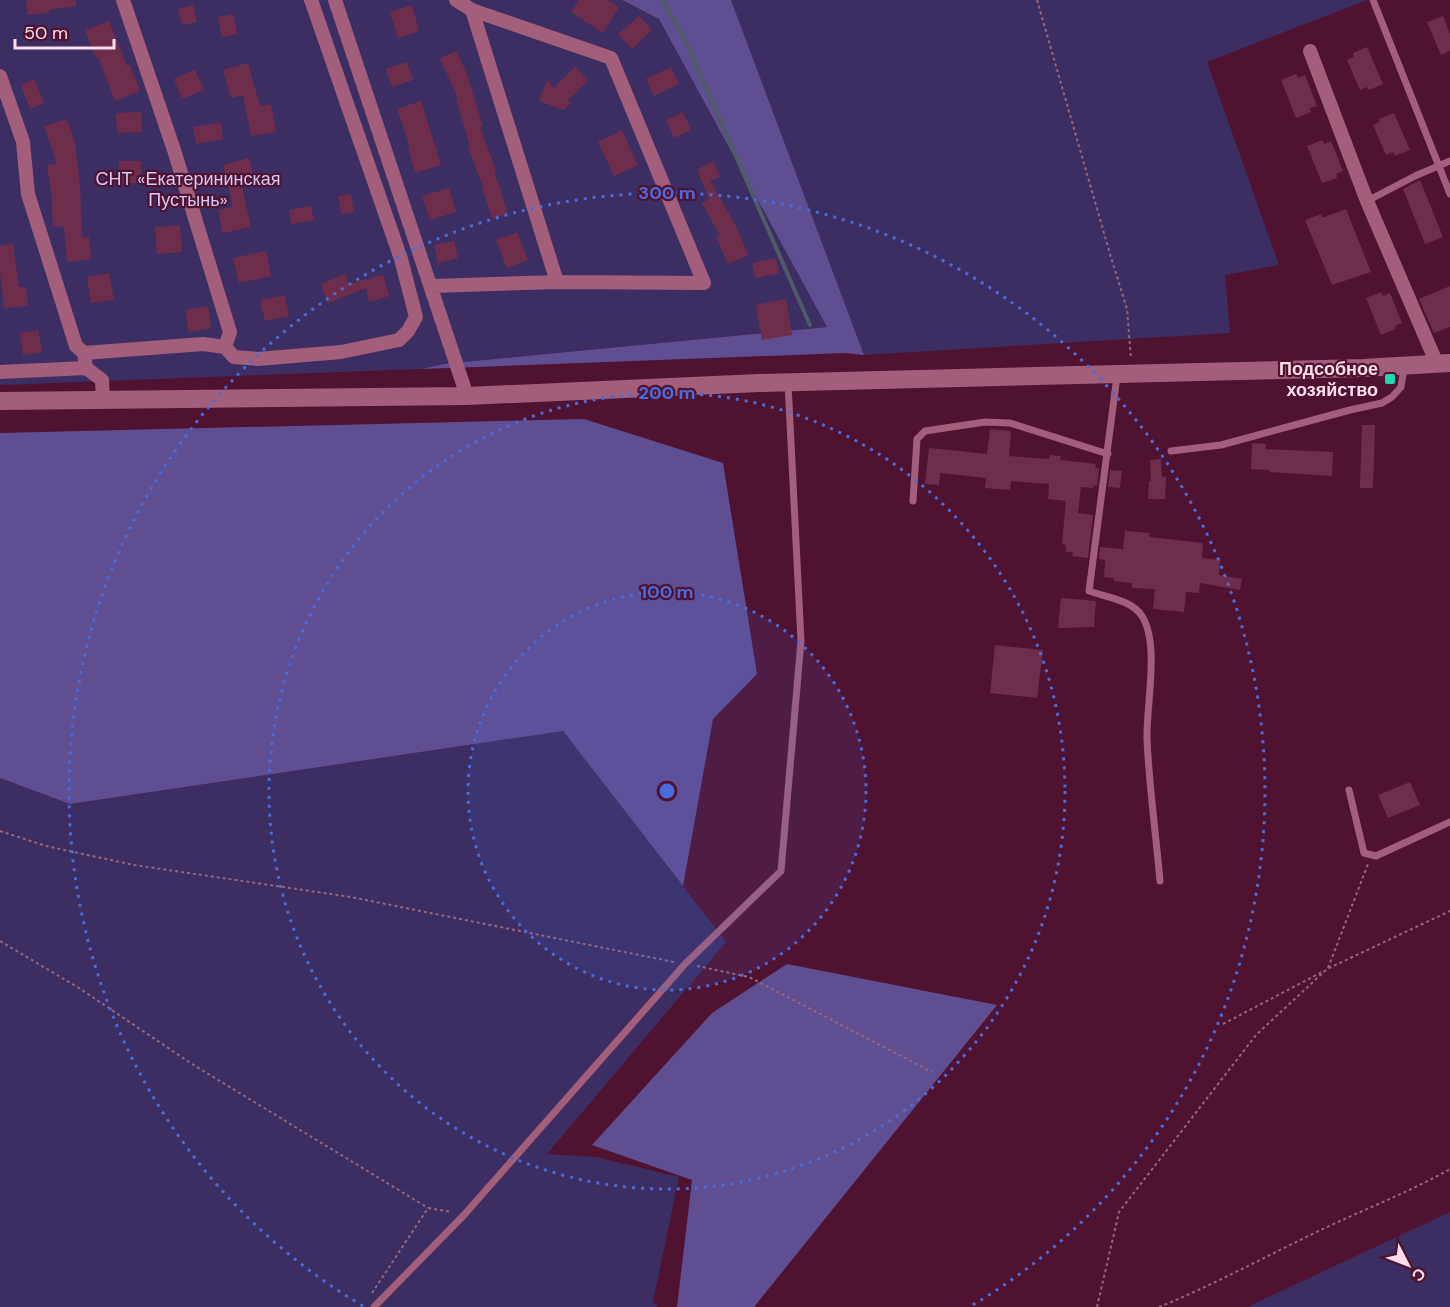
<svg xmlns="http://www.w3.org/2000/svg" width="1450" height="1307" viewBox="0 0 1450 1307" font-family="'DM Sans',sans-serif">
	<rect width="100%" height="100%" fill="#501231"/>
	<path fill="#3c2e62" d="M0,0H622L659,19L827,327L444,364L421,369L0,385Z
		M731,0H1367L1207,62L1279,265L1225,275L1230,333L864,355Z
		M563,731L726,942L547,1154L596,1157L679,1177L653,1302L658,1307H0V778L70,804Z
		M1450,1212V1307H1247Z"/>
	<path fill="#604e93" d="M622,0H731L864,355L845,353L421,369L444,364L827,327L659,19Z
		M584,419L723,463L757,674L713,719L683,886L563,731L70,804L0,778V433Z
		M787,964L997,1005L754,1307H677L692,1180L592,1145L712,1013Z"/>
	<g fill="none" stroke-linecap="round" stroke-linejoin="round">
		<path stroke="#505a68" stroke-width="4" d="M662,0L684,38L810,325"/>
	</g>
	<path fill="#6e2e4b" d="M26,0H76V6L49,10V13L27,15Z
		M579,0H608L619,7L603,33L571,12Z
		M193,5L197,22L182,25L178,9Z
		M412,5L419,31L398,38L390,12Z
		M233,14L237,34L222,37L218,17Z
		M639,16L652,30L632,49L618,34Z
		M1443,16L1450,34V51L1441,55L1427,22Z
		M109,21L127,66L130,65L140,91L115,101L98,57L96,58L85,30Z
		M1367,47L1383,84L1369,90L1367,87L1360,90L1347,60L1354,57L1353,53Z
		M457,51L468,77L483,127H480L496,170L494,171L508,213L492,219L483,190H484L468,147L470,146L456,99H458L440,58Z
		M407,62L413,80L392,87L386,69Z
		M248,63L260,106L271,104L276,132L251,136L243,95L231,98L223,70Z
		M575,67L588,81L568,100L571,103L564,110L539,101L547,80L554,88Z
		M671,67L679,84L654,96L646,79Z
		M195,70L204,90L182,99L174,79Z
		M1296,74L1298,78L1305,75L1317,106L1310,108L1311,112L1296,118L1281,80Z
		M34,79L44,103L30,109L21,85Z
		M421,101L441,165L415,173L408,148L410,147L397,109Z
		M141,112L142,132L117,133L116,113Z
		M683,112L691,130L674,138L666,120Z
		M1394,113L1410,150L1395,156L1393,152L1386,155L1373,125L1380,122L1379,119Z
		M67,119L75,143L80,185L82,238L89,237L91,259L67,262L64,226L53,227L51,191L47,165L57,164L44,126Z
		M221,123L223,139L196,144L193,127Z
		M622,130L638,165L614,176L598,142Z
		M1322,140L1324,144L1331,141L1343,171L1336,174L1337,178L1322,183L1307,146Z
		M249,158L255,183L242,186L251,227L223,233L218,210L233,207L223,165Z
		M119,161H141V183H120Z
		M714,162L720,177L710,181L735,224L748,255L728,264L716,237L720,236L702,203L709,199L697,169Z
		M1420,180L1443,237L1425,244L1403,189Z
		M449,188L456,212L430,220L422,196Z
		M351,194L354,212L341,214L338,196Z
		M311,206L314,220L291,224L289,210Z
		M1346,209L1371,272L1332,285L1305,220L1321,214L1322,218Z
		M180,225L182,252L157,254L155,227Z
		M517,232L528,260L507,268L496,240Z
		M454,241L458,258L438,263L434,245Z
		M13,244L19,287H26L28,306L4,308L0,272V246Z
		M266,251L271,276L239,283L233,258Z
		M776,258L779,273L755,278L752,263Z
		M109,273L114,300L91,303L87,277Z
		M345,274L349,284L383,275L389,296L369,302L366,288L328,303L321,284Z
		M1450,286V327L1434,333L1419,299Z
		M1381,292L1383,296L1390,293L1402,323L1395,326L1396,329L1381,335L1366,298Z
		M285,295L289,316L265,321L260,300Z
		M786,299L792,335L762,340L756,305Z
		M208,306L211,328L189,332L185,310Z
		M38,330L42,352L23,355L20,333Z
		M1362,425H1375L1373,488H1360Z
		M990,429L1011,431L1009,456L1049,459L1050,455L1061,456L1060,460L1096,464L1095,468H1099L1097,486L1094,485L1093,488L1081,487L1078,513L1093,515L1088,558L1072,556L1073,552H1066V545L1062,544L1066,501L1048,499L1049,484L1011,481L1010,490L985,488L986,478L940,473L939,485L925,484L929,448L987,454Z
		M1252,443L1266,444V449L1333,452L1332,476L1269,472V470L1251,469Z
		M1161,459L1162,477L1166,476L1165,499H1148L1149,481H1151L1150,460Z
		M1110,470L1122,471L1120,488L1108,487Z
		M1125,531L1149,533V537L1203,543L1202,558L1220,560L1219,575L1242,579L1240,590L1200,583L1199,593L1186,592L1184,612L1153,609L1155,589L1132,588V583L1114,581V578L1104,577L1105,560L1099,559L1100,547L1123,549Z
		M1061,598L1096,601L1094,627L1058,628Z
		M995,645L1043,650L1037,698L990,693Z
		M1410,782L1420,805L1388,818L1378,795Z"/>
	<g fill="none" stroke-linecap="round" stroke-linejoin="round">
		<path stroke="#98667d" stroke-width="2" stroke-dasharray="3 3" stroke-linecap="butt" d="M1037,0L1110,254L1127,309L1131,359
			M0,831L46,846L134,865L351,897L674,962
			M0,941L79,988L192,1064L428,1208
			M697,966L749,977L932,1072
			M1328,968L1368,864
			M1223,1024L1324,971
			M372,1293L428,1208L452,1212
			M1097,1307L1119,1212L1256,1035L1327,969L1450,911
			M1159,1307C1216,1284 1270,1254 1325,1228C1367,1208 1410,1192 1450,1169"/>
		<path stroke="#a35e7b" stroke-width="7" d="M1373,0L1450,194
			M1367,201L1415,176L1450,161
			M1117,376L1089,591C1106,597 1132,600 1142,616C1160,645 1146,705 1147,739C1149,786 1156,834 1160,881
			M1171,451L1221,445L1350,410L1382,403L1392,397L1401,387L1404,368
			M913,501L917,439L925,431L985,422L1010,423L1108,454
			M1349,790L1364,853L1376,856L1450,822
			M374,1307L464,1215L685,964L781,871L801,641L788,383"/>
		<path stroke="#a35e7b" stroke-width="14" d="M123,0L174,150L230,332L225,347
			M335,0L467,396
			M472,10L557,282
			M1310,51L1367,201L1437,364
			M0,76L23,142L28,194L76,346L84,353L86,368L102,380L103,399
			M432,286L557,282L704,283L611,58L472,10L456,0
			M84,353L203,344L225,347L234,357L258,359L341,352L399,340L408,331L416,317L401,259L311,0
			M0,372L86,368"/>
		<path stroke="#a35e7b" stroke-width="18" d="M0,401L467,396L759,383L1363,368L1450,363"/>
	</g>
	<circle cx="667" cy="791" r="199" fill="#4a6bdc" fill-opacity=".12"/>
	<g fill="none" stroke="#4a6bdc" stroke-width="3" stroke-dasharray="3 6">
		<circle cx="667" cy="791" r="199"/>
		<circle cx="667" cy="791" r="398"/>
		<path d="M363 1306A598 598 0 1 1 971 1306"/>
	</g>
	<rect fill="#20d5b0" stroke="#501231" stroke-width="2" x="1384" y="373" width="12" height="12" rx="3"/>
	<g text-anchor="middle" stroke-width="4.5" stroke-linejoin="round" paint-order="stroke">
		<g font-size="18" fill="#d3cbf4" stroke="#501231">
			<text x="188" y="185">СНТ «Екатерининская<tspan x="188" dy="21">Пустынь»</tspan></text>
		</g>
		<g font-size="18" font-weight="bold" fill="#fedeea" stroke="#501231" text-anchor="end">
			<text x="1378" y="375">Подсобное<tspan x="1378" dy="21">хозяйство</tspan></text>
		</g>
	</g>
	<circle cx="667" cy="791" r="9" fill="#4a6bdc" stroke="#501231" stroke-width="3"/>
	<g font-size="18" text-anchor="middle" font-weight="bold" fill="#4a6bdc" stroke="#501231" stroke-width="4.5" stroke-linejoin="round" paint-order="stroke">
		<text x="667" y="199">300 m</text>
		<text x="667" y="399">200 m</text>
		<text x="667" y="598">100 m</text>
	</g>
	<g transform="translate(1408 1265) rotate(132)" stroke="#501231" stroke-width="4.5" paint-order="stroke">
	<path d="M0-4.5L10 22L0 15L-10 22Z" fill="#fedeea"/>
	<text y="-9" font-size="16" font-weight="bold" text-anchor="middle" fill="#fedeea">С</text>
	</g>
	<path d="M15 39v9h99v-9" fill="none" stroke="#fedeea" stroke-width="3"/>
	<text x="24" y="39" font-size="18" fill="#fedeea" stroke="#501231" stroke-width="4.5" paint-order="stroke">50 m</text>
</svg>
